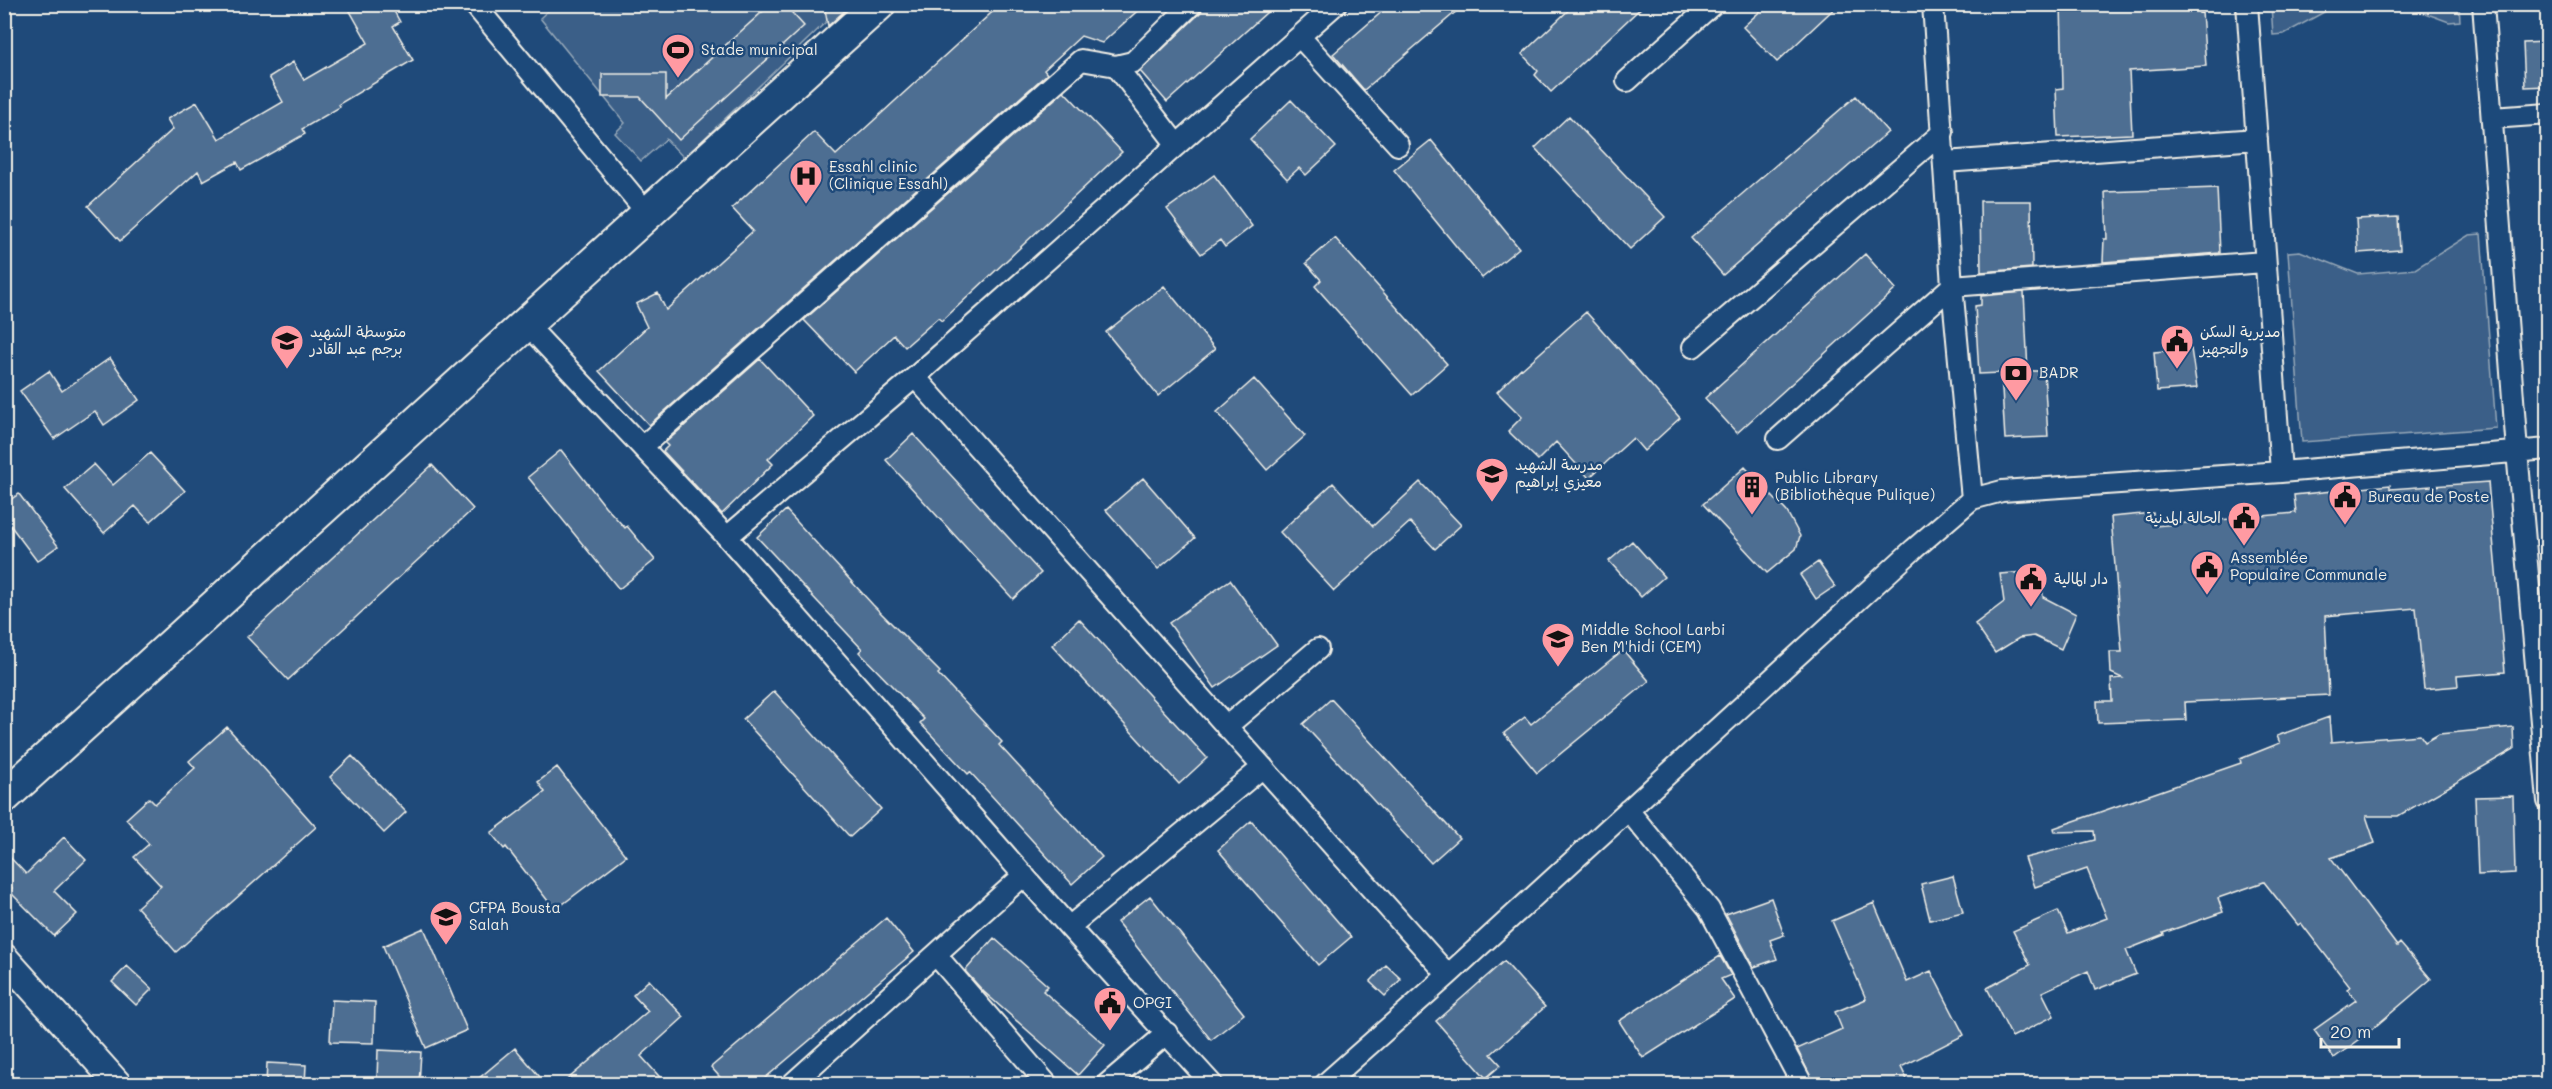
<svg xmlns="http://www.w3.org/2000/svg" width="2552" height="1089" viewBox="0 0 2552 1089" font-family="Mali,'Playpen Sans Arabic',sans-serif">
	<rect width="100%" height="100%" fill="#1f4a7a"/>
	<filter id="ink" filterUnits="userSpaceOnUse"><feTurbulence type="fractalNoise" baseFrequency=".0167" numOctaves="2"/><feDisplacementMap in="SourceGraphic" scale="12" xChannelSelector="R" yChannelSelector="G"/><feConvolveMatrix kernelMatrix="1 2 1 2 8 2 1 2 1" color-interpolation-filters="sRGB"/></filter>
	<g filter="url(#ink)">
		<path fill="#3a5f88" stroke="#97a8b8" stroke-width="1.5" d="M555,4L863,5L831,35L827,21L684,158L666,139L641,161L615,133L625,123L540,18Z
			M2271,5V4L2337,5L2284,34L2273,35Z
			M2403,5H2459L2460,21L2449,22Z
			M2481,234L2496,428L2302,442L2288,252L2300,251L2358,274L2415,269L2469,235Z"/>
		<path fill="#4d6e92" stroke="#f4f1e8" stroke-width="1.5" d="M346,4H390L400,22L393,26L413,60L339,104L340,107L302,129L305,134L241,170L237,162L203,181L198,171L120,241L88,206L173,129L167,119L197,102L219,139L283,102L269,77L293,62L304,80L368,43Z
			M771,4H784L804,26L679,140L640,97H602V74H666V99Z
			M824,4H852L828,26Z
			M1001,4H1145L1102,43L1081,36L1044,70L1047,74L649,425L599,371L647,327L636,304L658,293L666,310L753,231L732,208L814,132L836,155Z
			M1205,4H1276L1167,102L1140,71L1200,13Z
			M1391,4H1465L1364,90L1333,54Z
			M1575,4H1645L1551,92L1535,75L1538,71L1522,54Z
			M1768,4H1839L1777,62L1743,27Z
			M2061,4H2198L2199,13L2202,12L2206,66L2129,71L2132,134L2058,137L2056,89L2063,88Z
			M2547,42V86L2525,87L2523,43Z
			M1064,91L1122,152L942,321L938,318L905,347L894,335L854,372L804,320Z
			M1856,96L1888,132L1723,275L1691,238Z
			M1291,100L1336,147L1306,175L1299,168L1287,179L1250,139Z
			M1569,116L1665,217L1630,249L1535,148Z
			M1431,140L1519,248L1482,278L1394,170Z
			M1214,175L1252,226L1225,247L1220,240L1201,254L1167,209Z
			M2217,188L2220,253L2103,262L2104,239H2107L2105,192Z
			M1980,201H2031L2032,268L1981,272Z
			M2398,217L2400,250L2358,253L2356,219Z
			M1335,238L1447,364L1412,395L1315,286L1321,280L1306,263Z
			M1865,254L1896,289L1737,433L1705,398Z
			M1164,286L1215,349L1158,396L1106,332Z
			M2024,292L2028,371H2044L2048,437L2005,439L2001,373L1979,374L1975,306L1981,305V296Z
			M1586,312L1680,418L1644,451L1633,438L1589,478L1556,442L1538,460L1508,431L1522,417L1497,392L1521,368L1522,369Z
			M2191,349L2197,388L2157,391L2154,352Z
			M110,358L139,400L104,425L95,411L54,439L20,391L49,371L62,391Z
			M760,359L813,416L768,459L773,464L722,514L663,451L668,446L665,443Z
			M1254,379L1305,436L1267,470L1217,412Z
			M913,434L1041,573L1013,599L886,460Z
			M561,450L605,506L625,528L627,526L655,560L619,589L528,477Z
			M150,453L185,491L150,522L135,506L104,533L65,489L94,464L113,485Z
			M432,465L473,509L288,680L247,637Z
			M1745,467L1787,512L1800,536L1796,549L1767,573L1703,504Z
			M1143,478L1195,538L1158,569L1106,510Z
			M1420,482L1461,525L1435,549L1410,522L1334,591L1280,532L1333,483L1373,526Z
			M2488,482L2505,672L2457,676L2458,686L2424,689L2416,608L2325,616L2329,695L2185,702L2186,720L2098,723L2097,701H2112L2111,679L2122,678L2111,673L2110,652H2122L2111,517L2153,513L2155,526L2296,513L2294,495L2390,485V489Z
			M19,494L58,546L37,561L4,517V504Z
			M786,510L873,605L940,672L938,674L1002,742L999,745L1102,857L1072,884L970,772L968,774L920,723L924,719L859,652L862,649L757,537Z
			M1632,541L1664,577L1641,597L1609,561Z
			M1818,562L1835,586L1816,599L1800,575Z
			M2041,571L2043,597L2076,614L2061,649L2034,636L2019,638L1995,653L1975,624L2004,602L2000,574Z
			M1230,580L1277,645L1215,688L1169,623Z
			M1079,619L1207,758L1179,784L1052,645Z
			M1623,650L1649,681L1537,773L1504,733L1525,717L1531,724Z
			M774,691L881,809L850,837L743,719Z
			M1331,699L1459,838L1431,863L1303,724Z
			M2329,717L2331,742L2420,735L2425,742L2439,734L2513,727L2514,749L2398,816H2366L2375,843L2331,858L2397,946L2400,943L2431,979L2363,1037L2334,1058L2314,1030L2356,1000L2347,989L2350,987L2301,923L2298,925L2264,882L2218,898L2223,912L2163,933L2164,935L2126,950L2136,974L2095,990L2088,971L2042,992L2054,1016L2012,1037L1987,988L2030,965L2013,931L2058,911L2068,933L2107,918L2087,869L2035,887L2025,858L2095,840L2094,831L2055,832L2054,828L2241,763L2240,759L2280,743L2277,736Z
			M227,727L316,827L176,952L137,907L161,886L134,857L149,844L126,819L149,798L155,804L195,768L189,761Z
			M352,756L406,812L384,833L330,777Z
			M557,767L626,856L555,910L506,847L504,849L491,833L545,792L538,782Z
			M2513,796L2515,873L2478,875L2475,797Z
			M1251,821L1351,937L1318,965L1218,850Z
			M64,837L86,860L54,891L77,914L54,936L9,891L12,888L4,879V851L26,874Z
			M1953,876L1963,912L1930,920L1921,884Z
			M1150,896L1244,1014L1211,1040L1117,922Z
			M1771,898L1784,935L1770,940L1777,959L1754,967L1726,914Z
			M1874,903L1907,982L1931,971L1964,1035L1901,1067L1909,1084H1814L1797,1049L1842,1029L1835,1012L1866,999L1832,921Z
			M886,918L914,952L758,1084H726L711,1067Z
			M424,928L467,1030L426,1048L383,946Z
			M994,938L1048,986L1043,991L1105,1045L1078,1075L984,992L965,971Z
			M1720,956L1731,975L1721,979L1735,999L1643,1058L1619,1021Z
			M1504,961L1545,1007L1491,1054L1501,1065L1486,1078L1436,1021Z
			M1386,965L1401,979L1385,996L1370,982Z
			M127,966L152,989L136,1005L112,982Z
			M649,980L684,1017L641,1056L666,1084H562L648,1011L633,995Z
			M332,1000L375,1002L374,1043L330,1042Z
			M515,1048L546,1084H472Z
			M378,1050L421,1052L419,1084H397V1080L377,1079Z
			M267,1063L306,1065L305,1084H266Z"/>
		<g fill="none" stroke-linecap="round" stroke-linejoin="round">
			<g stroke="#f4f1e8" stroke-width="24">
				<path id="minor" d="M474,4L648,214
					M1933,4L1952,286L1972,499
					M2247,4L2281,472
					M2483,4L2517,451L2548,801
					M1300,37L1398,145
					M1116,66L1177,145
					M1627,81L1713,4
					M2492,118L2548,114
					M1945,162L2257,139
					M526,324L727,537L1069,927L1212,1084
					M1693,347L1943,132
					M915,377L1448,975
					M1778,439L1952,286L2264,262
					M642,447L1081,60L1116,66L1133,62L1192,4
					M727,537L915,377L1336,4
					M1226,727L1318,649
					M1628,810L1709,909L1802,1084
					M1069,927L1263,767
					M936,955L1047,1084
					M792,1084L1024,875
					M1107,1084L1167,1033
					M1325,1084L1448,975L1914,549L1972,499L2002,491L2281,472L2548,449"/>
			</g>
			<g stroke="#f4f1e8" stroke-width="30">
				<path id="tertiary" d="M4,957L118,1084"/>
			</g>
			<g stroke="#f4f1e8" stroke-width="36">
				<path id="primary" d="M4,797L879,4"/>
			</g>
			<use href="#minor" stroke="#1f4a7a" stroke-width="20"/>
			<use href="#tertiary" stroke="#1f4a7a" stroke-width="26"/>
			<use href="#primary" stroke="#1f4a7a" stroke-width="32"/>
		</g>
	</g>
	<defs>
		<g id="stadium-pin" transform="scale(1.725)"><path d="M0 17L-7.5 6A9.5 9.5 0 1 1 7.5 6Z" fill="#ff9aa2" stroke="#1f4a7a"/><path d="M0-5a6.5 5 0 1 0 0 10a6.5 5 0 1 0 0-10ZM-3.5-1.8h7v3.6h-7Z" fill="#111"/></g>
		<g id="hospital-pin" transform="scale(1.725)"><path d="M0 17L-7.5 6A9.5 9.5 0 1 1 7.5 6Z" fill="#ff9aa2" stroke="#1f4a7a"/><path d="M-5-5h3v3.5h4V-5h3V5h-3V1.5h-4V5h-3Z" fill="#111"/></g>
		<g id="school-pin" transform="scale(1.725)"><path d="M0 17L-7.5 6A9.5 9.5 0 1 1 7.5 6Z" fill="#ff9aa2" stroke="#1f4a7a"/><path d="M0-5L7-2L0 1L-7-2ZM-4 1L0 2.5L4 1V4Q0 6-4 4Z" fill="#111"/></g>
		<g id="civic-pin" transform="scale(1.725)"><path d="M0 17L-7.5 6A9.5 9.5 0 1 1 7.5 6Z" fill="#ff9aa2" stroke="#1f4a7a"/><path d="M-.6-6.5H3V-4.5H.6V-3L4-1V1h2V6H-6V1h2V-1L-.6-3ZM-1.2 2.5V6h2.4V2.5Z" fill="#111"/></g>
		<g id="bank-pin" transform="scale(1.725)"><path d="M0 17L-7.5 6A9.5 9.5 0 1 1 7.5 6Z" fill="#ff9aa2" stroke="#1f4a7a"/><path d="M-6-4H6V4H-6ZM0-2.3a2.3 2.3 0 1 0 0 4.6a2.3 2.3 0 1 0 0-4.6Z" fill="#111"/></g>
		<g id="building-pin" transform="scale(1.725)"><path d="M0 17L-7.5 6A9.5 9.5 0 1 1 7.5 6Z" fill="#ff9aa2" stroke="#1f4a7a"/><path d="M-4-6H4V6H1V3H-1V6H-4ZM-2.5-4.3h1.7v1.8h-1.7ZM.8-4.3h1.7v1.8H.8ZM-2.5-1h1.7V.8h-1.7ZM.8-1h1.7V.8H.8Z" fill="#111"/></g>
		<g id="university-pin" transform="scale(1.725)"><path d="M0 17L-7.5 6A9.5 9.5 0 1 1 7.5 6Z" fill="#ff9aa2" stroke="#1f4a7a"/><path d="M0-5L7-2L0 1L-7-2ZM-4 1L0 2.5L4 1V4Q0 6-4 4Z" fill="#111"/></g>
	</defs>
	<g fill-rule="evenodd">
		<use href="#stadium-pin" x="678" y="50"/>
		<use href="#hospital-pin" x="806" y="176"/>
		<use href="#school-pin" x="287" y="341"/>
		<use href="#civic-pin" x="2177" y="341"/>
		<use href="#bank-pin" x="2016" y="373"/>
		<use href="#school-pin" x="1492" y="474"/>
		<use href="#building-pin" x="1752" y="487"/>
		<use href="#civic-pin" x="2345" y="497"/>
		<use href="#civic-pin" x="2244" y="518"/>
		<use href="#civic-pin" x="2207" y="567"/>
		<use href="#civic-pin" x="2031" y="579"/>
		<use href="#school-pin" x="1558" y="639"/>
		<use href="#university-pin" x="446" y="917"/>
		<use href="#civic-pin" x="1110" y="1003"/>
	</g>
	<g text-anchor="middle" stroke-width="5" stroke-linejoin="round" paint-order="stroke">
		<g font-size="15" fill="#f4f1e8" stroke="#1f4a7a" text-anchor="start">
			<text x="701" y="55">Stade municipal</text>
			<text x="829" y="172">Essahl clinic<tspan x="829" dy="17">(Clinique Essahl)</tspan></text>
			<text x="310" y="337">متوسطة الشهيد<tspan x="310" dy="17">برجم عبد القادر</tspan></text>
			<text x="2200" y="337">مديرية السكن<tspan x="2200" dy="17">والتجهيز</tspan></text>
			<text x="2039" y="378">BADR</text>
			<text x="1515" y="470">مدرسة الشهيد<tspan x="1515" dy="17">معيزي إبراهيم</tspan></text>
			<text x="1775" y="483">Public Library<tspan x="1775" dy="17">(Bibliothèque Pulique)</tspan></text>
			<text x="2368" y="502">Bureau de Poste</text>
			<text x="2221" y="523" text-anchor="end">الحالة المدنية</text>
			<text x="2230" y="563">Assemblée<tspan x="2230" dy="17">Populaire Communale</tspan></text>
			<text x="2054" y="584">دار المالية</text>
			<text x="1581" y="635">Middle School Larbi<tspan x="1581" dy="17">Ben M'hidi (CEM)</tspan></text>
			<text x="469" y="913">CFPA Bousta<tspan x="469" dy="17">Salah</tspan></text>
			<text x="1133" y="1008">OPGI</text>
		</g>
	</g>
	<rect width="2552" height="1089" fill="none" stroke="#1f4a7a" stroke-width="24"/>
	<rect x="12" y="12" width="2528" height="1065" fill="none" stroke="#f4f1e8" stroke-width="2" filter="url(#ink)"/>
	<path d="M2321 1038v9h78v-9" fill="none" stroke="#f4f1e8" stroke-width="3"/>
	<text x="2330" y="1038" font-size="18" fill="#f4f1e8" stroke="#1f4a7a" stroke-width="4.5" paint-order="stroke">20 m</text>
</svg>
